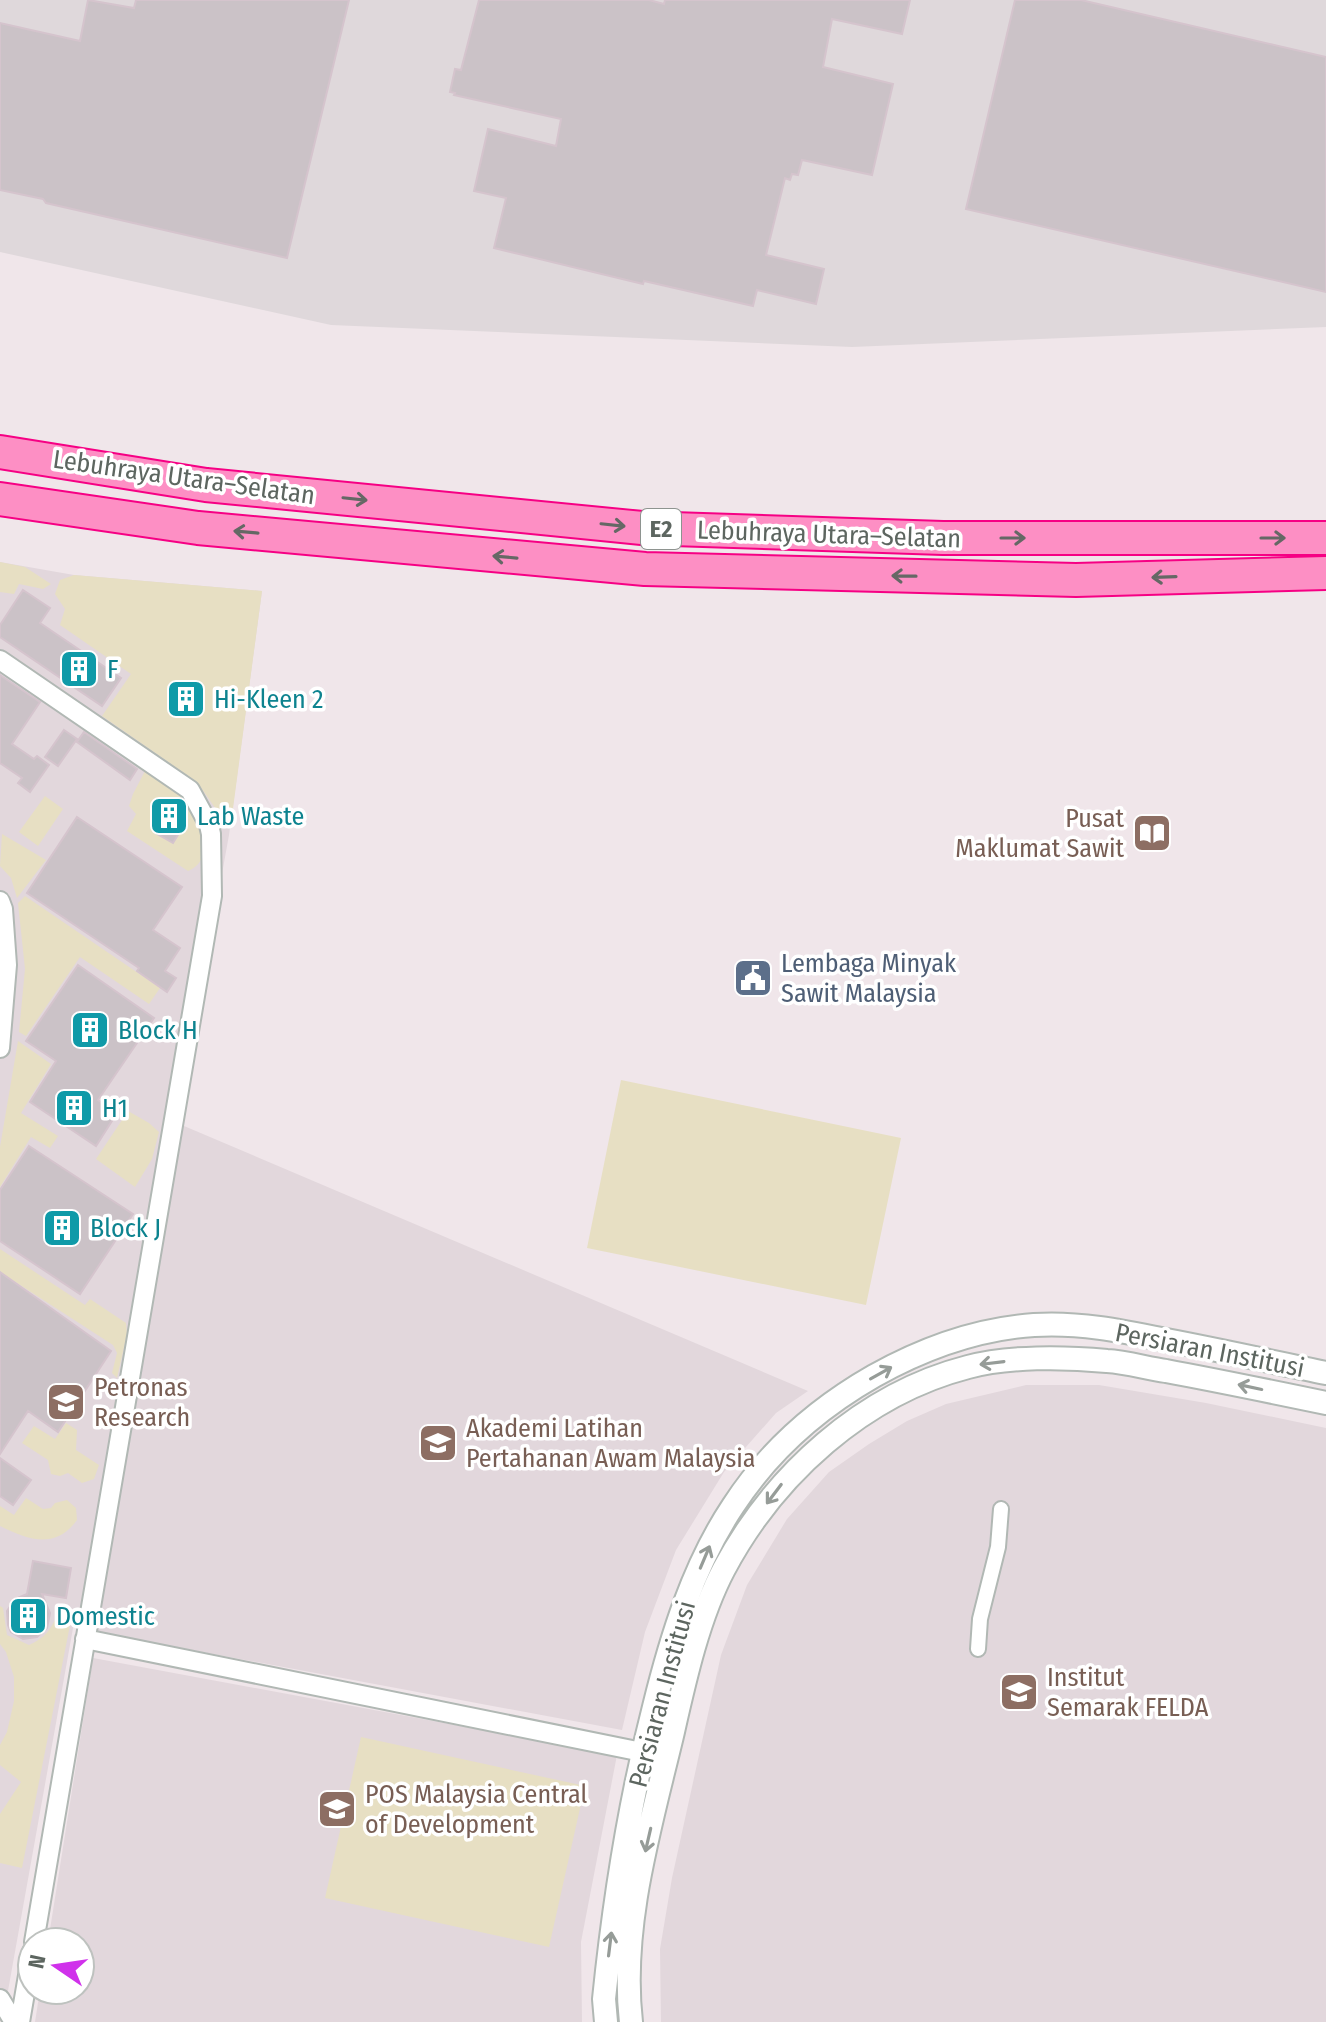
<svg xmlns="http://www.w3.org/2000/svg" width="1326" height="2022" viewBox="0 0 1326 2022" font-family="'Fira Sans Condensed',sans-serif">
	<rect width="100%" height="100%" fill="#f0e6ea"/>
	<path fill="#dfd8db" d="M0,0H1326V327L852,347L331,325L0,252Z"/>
	<path fill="#e2d7dc" d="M0,562L74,575L262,591L229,835L177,1123L808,1391L776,1413L724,1472L676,1550L645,1632L622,1730L95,1632L93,1620L75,1617L6,2002L0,2022Z
		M1026,1385H1099L1206,1403L1326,1428V2022H661L660,1949L672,1878L721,1655L747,1585L787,1519L829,1472L869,1444L907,1421L946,1404Z
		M93,1658L617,1755L581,1942L582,2022H35L40,1990H80V1942H48Z"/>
	<path fill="#e7dfc3" d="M0,562L25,567L51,584L43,589L19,584L14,594L0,592Z
		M74,575L262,591L232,816L220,815L197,782L102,716L131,674L60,625L65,609L55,594L60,580Z
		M145,771C159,780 177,788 187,800C203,819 216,860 188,871L127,831L136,814L129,806L133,794Z
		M45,796L63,809L38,846L19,832Z
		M2,834L46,860L17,898L11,878L0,866Z
		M25,896L160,988L149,1004L80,957L26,1036L19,1032L25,969L18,903Z
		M18,1041L51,1064L21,1113L58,1136L50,1148L31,1137L0,1187V1147Z
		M621,1080L901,1138L866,1305L587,1248Z
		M128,1111L149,1123L159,1132L152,1159L135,1187L96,1159Z
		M0,1249L85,1305L90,1299L126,1323L127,1334L117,1378L112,1373L117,1353L113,1345L0,1272Z
		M66,1423L77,1430L76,1450L99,1465L94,1479L82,1483L68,1473L60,1476L51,1474L48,1460L22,1443L34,1426L55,1439Z
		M26,1498L43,1509L51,1508L55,1503L67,1500L76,1508L77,1520C55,1550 29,1540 0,1526V1506L14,1515Z
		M0,1606L3,1608L7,1635L29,1645C45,1638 52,1629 58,1612L72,1615L22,1868L0,1863V1814L21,1782L0,1765V1745L7,1732L14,1701V1677L6,1652L0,1644Z
		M361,1737L585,1786L549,1947L325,1898Z"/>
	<path fill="#cbc2c7" stroke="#d5c4cd" stroke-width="2" d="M88,0L134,8L136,0H349L287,258L46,203L43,199L0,190V23L80,41Z
		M479,0H649L664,4L665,0H910L902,34L832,19L823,67L893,84L872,175L802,160L798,175L792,174L790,180L785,178L766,255L824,269L816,304L757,290L753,306L644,281L643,284L494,248L506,198L474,191L488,129L556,146L561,119L454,95L455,93L450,92L455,69L461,70Z
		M1015,0H1081L1326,57V292L966,209Z
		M23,590L50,608L40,623L121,678L102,706L0,637V625Z
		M0,675L40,702L12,744L34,759L37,756L49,765L30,792L18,783L22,778L0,763Z
		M64,730L77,739L58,766L45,757Z
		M84,732L137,769L130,780L77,742Z
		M171,810L187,820L173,843L157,834Z
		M77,817L182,887L153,930L180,948L165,971L176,978L167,992L137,971L139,968L27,893Z
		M78,965L154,1018L98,1100L117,1113L96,1146L30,1102L56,1061L26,1041Z
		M29,1146L133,1214L80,1294L0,1241V1190Z
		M0,1272L111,1351L58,1432L28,1411L0,1454Z
		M0,1458L31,1480L13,1505L0,1496Z
		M33,1561L71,1568L66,1598L42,1594L50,1613L47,1628L37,1637L23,1639L11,1632L8,1625L7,1611L15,1599L27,1594Z"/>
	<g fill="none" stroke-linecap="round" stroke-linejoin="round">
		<g stroke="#b1b8b4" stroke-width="18">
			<path id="pedestrian" d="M978,1649L980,1619L998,1547L1001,1509"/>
		</g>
		<g stroke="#b1b8b4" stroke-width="22">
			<path id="minor" d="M0,660L190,790L209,825L211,834L212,896L34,1942
				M0,901L3,909L7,965L0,1048
				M85,1639L642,1752
				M0,1999L14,2022
				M20,2022L32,1952"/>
		</g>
		<g stroke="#b1b8b4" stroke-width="26">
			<path id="tertiary" d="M606,2022L604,1999C614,1901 629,1804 654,1707C671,1638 693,1566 733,1506C768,1452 818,1408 874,1376C924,1348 976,1329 1034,1325C1079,1322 1122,1331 1166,1340C1219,1350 1273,1362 1326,1373
				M631,2022C620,1927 650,1828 672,1736C684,1683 698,1618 724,1569C774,1475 863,1394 968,1367C1008,1356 1065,1357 1107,1361C1126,1362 1146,1368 1166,1371C1220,1381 1273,1392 1326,1403"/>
		</g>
		<g stroke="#f60084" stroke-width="36">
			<path id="motorway" d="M0,452L206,485L642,528L943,538H1326
				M0,499L198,528L645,569L1076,580L1326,573"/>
		</g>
		<use href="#pedestrian" stroke="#fff" stroke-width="14"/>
		<use href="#minor" stroke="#fff" stroke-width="18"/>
		<use href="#tertiary" stroke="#fff" stroke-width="22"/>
		<use href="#motorway" stroke="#fd8fc4" stroke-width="32"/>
	</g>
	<defs><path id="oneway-shaft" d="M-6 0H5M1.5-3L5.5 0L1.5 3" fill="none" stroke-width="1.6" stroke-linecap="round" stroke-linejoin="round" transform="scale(2)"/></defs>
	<g stroke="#656865">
		<use href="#oneway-shaft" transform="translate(355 499) rotate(6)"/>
		<use href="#oneway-shaft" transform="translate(613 525) rotate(6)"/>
		<use href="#oneway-shaft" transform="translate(246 532) rotate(-175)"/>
		<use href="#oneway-shaft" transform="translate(1013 538)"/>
		<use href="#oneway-shaft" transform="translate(1273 538)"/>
		<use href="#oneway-shaft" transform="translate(505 557) rotate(-175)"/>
		<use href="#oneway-shaft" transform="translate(904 576) rotate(-179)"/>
		<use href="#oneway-shaft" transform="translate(1164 577) rotate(178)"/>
	</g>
	<g stroke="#969c98">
		<use href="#oneway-shaft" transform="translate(992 1363) rotate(173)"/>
		<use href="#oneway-shaft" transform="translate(881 1373) rotate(-29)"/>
		<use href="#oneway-shaft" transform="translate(1250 1387) rotate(-168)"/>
		<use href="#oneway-shaft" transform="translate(774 1494) rotate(127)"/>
		<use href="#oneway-shaft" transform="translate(705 1557) rotate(-67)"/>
		<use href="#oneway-shaft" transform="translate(648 1840) rotate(103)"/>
		<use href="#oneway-shaft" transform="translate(610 1944) rotate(-83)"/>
	</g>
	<defs>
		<g id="building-square" transform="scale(2)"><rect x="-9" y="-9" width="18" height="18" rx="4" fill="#0f9aa8" stroke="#fff"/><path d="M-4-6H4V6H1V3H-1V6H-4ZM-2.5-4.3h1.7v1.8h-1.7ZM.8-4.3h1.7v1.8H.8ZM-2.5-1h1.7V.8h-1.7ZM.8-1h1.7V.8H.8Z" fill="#fff"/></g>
		<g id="library-square" transform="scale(2)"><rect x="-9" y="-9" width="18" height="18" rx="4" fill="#8d6e63" stroke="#fff"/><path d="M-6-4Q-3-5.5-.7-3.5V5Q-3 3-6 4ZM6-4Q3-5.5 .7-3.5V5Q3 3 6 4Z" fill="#fff"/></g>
		<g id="civic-square" transform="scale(2)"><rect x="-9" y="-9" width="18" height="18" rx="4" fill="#5c6f8a" stroke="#fff"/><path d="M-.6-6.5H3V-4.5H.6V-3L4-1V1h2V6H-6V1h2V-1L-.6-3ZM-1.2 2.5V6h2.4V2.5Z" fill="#fff"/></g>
		<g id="university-square" transform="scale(2)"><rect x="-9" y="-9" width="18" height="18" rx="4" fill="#8d6e63" stroke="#fff"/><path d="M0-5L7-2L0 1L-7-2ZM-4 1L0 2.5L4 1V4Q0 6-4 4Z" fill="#fff"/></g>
	</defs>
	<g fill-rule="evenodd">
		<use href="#building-square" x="79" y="669"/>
		<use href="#building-square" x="186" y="699"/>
		<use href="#building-square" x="169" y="816"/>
		<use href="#library-square" x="1152" y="833"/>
		<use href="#civic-square" x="753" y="978"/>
		<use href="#building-square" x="90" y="1030"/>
		<use href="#building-square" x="74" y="1108"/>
		<use href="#building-square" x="62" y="1228"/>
		<use href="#university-square" x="66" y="1402"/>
		<use href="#university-square" x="438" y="1443"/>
		<use href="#building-square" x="28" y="1616"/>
		<use href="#university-square" x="1019" y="1692"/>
		<use href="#university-square" x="337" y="1809"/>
	</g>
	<g text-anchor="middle" stroke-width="7" stroke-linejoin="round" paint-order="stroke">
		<rect fill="#fff" stroke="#8e9490" stroke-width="2" x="641" y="509" width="40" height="40" rx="6"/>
		<g font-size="24" font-weight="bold" fill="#5d6660">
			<text x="661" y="537">E2</text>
		</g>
		<g font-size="26" fill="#5d6660" stroke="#fff">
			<text transform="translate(184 477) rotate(8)" y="9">Lebuhraya Utara–Selatan</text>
			<text transform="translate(829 534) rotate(2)" y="9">Lebuhraya Utara–Selatan</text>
			<text transform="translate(1210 1350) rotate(11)" y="9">Persiaran Institusi</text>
			<text transform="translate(662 1694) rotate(-75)" y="9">Persiaran Institusi</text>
		</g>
		<g font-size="26" fill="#0d838f" stroke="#fff" text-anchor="start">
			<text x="107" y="678">F</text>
			<text x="214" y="708">Hi-Kleen 2</text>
			<text x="197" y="825">Lab Waste</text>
			<text x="118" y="1039">Block H</text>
			<text x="102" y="1117">H1</text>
			<text x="90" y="1237">Block J</text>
			<text x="56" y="1625">Domestic</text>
		</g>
		<g font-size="26" fill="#785e54" stroke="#fff" text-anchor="start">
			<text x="1124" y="827" text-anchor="end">Pusat<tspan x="1124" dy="30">Maklumat Sawit</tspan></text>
			<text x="94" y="1396">Petronas<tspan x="94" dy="30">Research</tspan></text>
			<text x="466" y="1437">Akademi Latihan<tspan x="466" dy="30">Pertahanan Awam Malaysia</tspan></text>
			<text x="1047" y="1686">Institut<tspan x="1047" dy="30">Semarak FELDA</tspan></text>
			<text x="365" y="1803">POS Malaysia Central<tspan x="365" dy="30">of Development</tspan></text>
		</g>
		<g font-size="26" fill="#4e5e75" stroke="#fff" text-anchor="start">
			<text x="781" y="972">Lembaga Minyak<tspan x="781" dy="30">Sawit Malaysia</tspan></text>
		</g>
	</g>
	<g transform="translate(56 1966) rotate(283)"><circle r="38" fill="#ffffff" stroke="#bec2bf" stroke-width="2"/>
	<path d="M0-6L14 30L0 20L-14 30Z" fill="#d031eb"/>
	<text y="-12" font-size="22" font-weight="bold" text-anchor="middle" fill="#5d6660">N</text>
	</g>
</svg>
